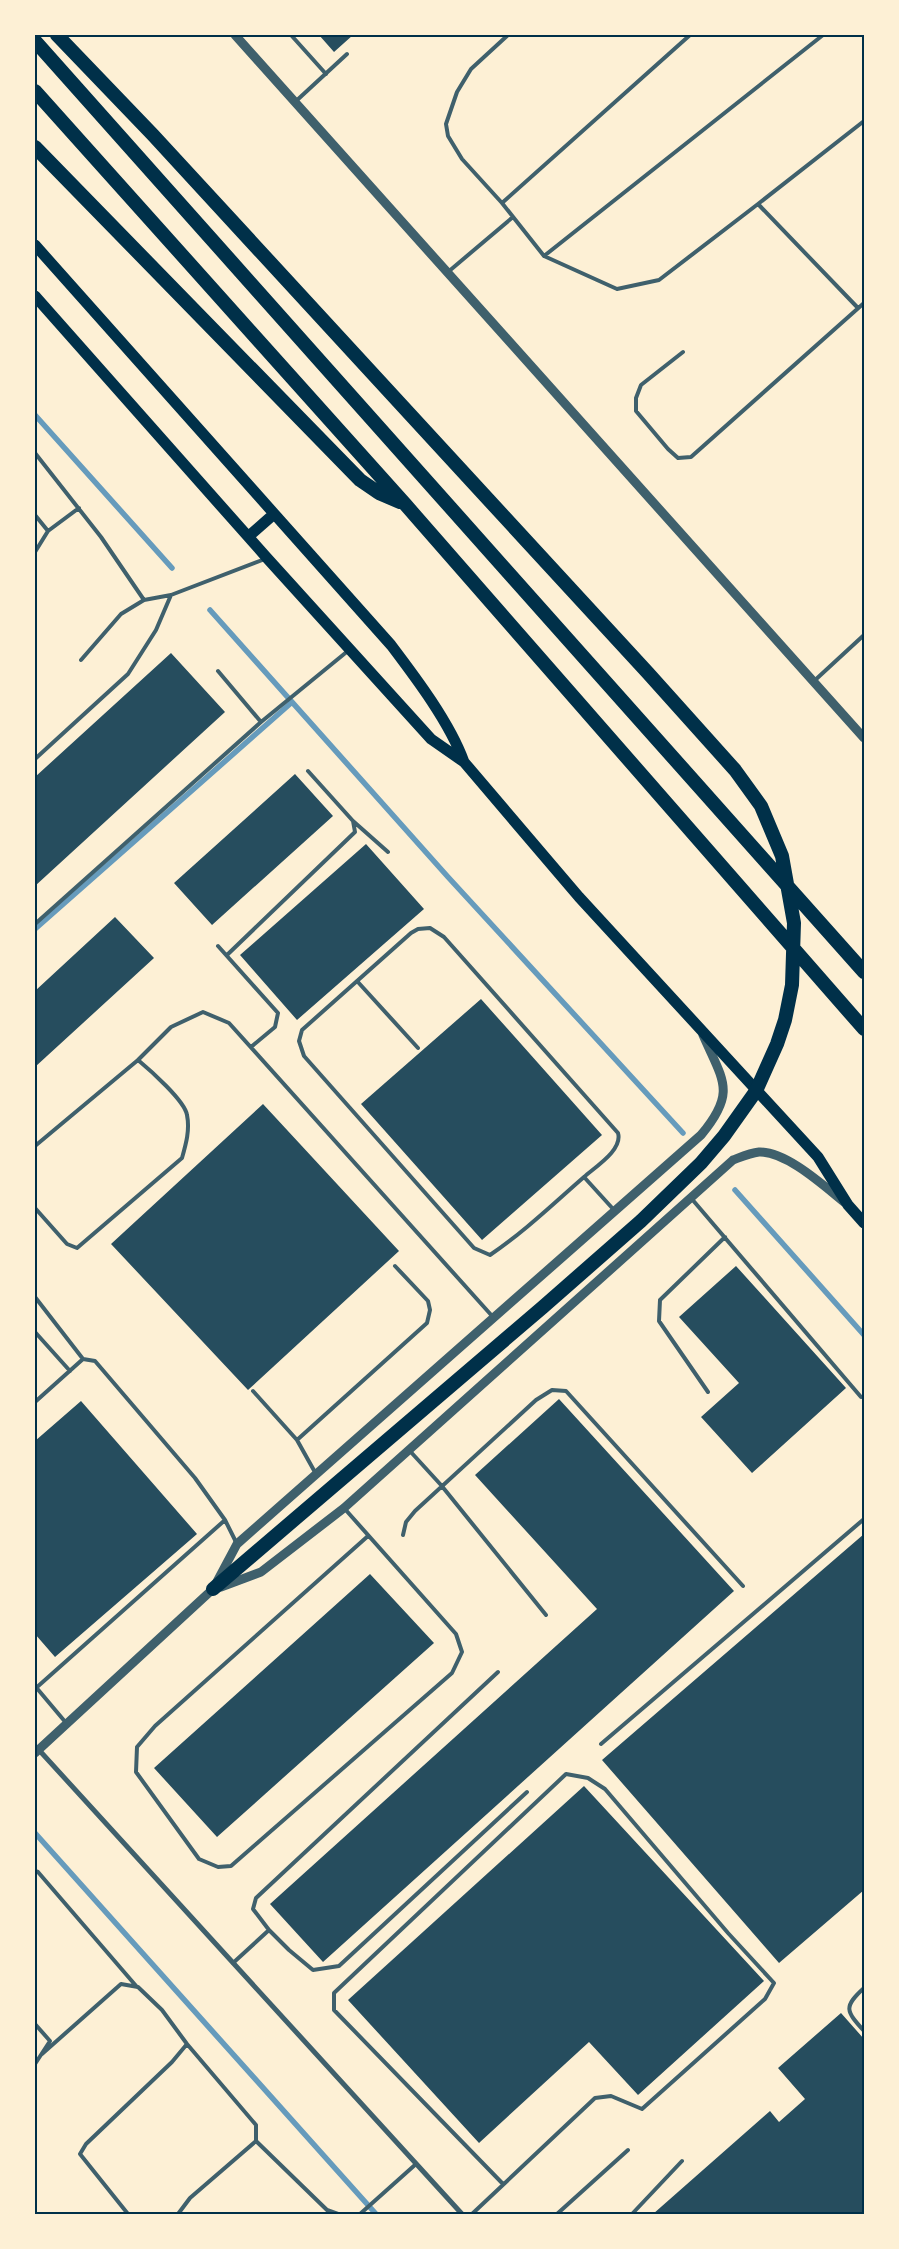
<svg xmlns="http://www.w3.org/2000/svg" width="899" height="2249" viewBox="0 0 899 2249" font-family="'Exo 2',sans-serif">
	<rect width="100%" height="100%" fill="#fdf0d5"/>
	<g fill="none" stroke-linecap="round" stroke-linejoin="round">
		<path stroke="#669bbc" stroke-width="5.5" d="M35,415L172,568
			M210,610L448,877L683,1133
			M35,929L291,703
			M735,1190L864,1335
			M35,1833L376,2214"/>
	</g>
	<path fill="#264d5e" d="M319,35H353L334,52Z
		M171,653L225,712L35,886V777Z
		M295,774L333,816L212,925L174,883Z
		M366,844L424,909L297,1020L240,955Z
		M115,917L154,958L35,1067V991Z
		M481,999L602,1135L482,1240L361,1104Z
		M263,1104L399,1251L248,1390L111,1244Z
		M736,1266L846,1388L752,1473L701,1417L739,1383L679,1317Z
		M559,1399L734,1591L323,1962L270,1904L597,1609L475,1475Z
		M81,1401L197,1534L55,1657L35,1634V1441Z
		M864,1534V1890L779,1963L602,1760Z
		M370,1574L434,1643L217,1837L154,1768Z
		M584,1786L764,1981L638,2095L589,2042L479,2143L348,2000Z
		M841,2013L864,2039V2214H653L770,2111L779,2122L805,2099L778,2068Z"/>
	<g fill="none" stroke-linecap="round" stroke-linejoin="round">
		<path stroke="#3f606c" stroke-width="4" d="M291,35L326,74
			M508,35L471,69L457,92L446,124L448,136L462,159L502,203L544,256L617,289L659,280L758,204L858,308
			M295,102L347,54
			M502,203L690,35
			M758,204L864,121
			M544,256L823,35
			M448,272L513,217
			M683,352L641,385L636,398V411L668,449L678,458L691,457L864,303
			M35,453L101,537L144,600L171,595L265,559
			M35,515L48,531
			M35,552L48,531L79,508
			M81,660L121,614L144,600
			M218,671L261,722
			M813,682L864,635
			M35,759L128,674L156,630L171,595
			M353,821L388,852
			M35,924L261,722L349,650
			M218,946L278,1013L275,1027L251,1047
			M227,955L355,832L353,821L308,771
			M357,981L418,1048
			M35,1146L138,1060
			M584,1177C553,1204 524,1232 490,1255L474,1248L304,1056L299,1041L302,1030L411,933L418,929L430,928L444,937L618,1133C623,1150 595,1167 584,1177L614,1210
			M691,1198L861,1397
			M35,1208L67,1244L77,1248L182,1158C186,1144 190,1130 187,1115C185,1101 150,1070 138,1060L171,1027L203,1012L229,1023L493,1317
			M35,1297L83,1359
			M35,1332L70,1371
			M253,1391L297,1440L316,1474
			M708,1392L659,1321L660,1300L725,1237
			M35,1402L83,1359L95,1361L195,1478L225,1520L237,1544
			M297,1440L427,1323L430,1310L428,1301L395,1266
			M409,1450L441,1485L546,1615
			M344,1508L456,1634L462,1652L452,1673L231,1866L218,1867L199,1859L136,1772L137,1747L155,1726L368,1536
			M403,1535L406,1522L415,1511L536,1400L552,1390L566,1391L743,1586
			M35,1686L67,1724
			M36,1688L225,1520
			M601,1744L864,1519
			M35,1871L38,1872L137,1987
			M269,1930L253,1909L256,1898L498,1672
			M233,1963L269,1930L289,1950L313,1970L339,1966L527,1792
			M864,1988C843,2007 846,2011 864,2031
			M35,2024L50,2041L35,2064
			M42,2054L121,1984L138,1987L162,2010L187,2044L256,2125V2141L190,2198L178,2214
			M256,2141L327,2210L338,2214
			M128,2214L80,2154L86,2144L172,2062L187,2044
			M360,2214L416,2164
			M472,2214L595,2098L611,2096L642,2109L765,1999L774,1983L728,1933L605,1789L588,1778L566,1774L334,1993V2010L503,2184
			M557,2214L628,2150
			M632,2214L682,2161"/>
		<path stroke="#3f606c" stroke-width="5" d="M39,1750L462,2214"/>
		<path stroke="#3f606c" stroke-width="9" d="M235,35L864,738
			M221,1587L261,1572L344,1508L733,1160C741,1157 750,1153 759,1152C786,1151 824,1186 844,1202
			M35,1753L213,1589L237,1544L701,1135C737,1092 723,1081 703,1035"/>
		<path stroke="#003049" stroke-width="11" d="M35,245L391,645C416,678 450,723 464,762
			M35,296L267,558L431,739L464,762L579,897L818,1157L848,1205L864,1223
			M249,536L274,514"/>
		<path stroke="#003049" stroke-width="14" d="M57,35L153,135L648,673L735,770L761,806L782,856L794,923L792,985L785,1020L777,1044L756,1091L724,1136L701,1163L641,1221L543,1307L213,1589
			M35,41L864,972
			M35,91L405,504L864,1029
			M35,147L360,480L379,493L400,502"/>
	</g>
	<rect width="899" height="2249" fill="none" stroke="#fdf0d5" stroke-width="72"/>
	<rect x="36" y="36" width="827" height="2177" fill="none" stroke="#003049" stroke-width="2"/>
</svg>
